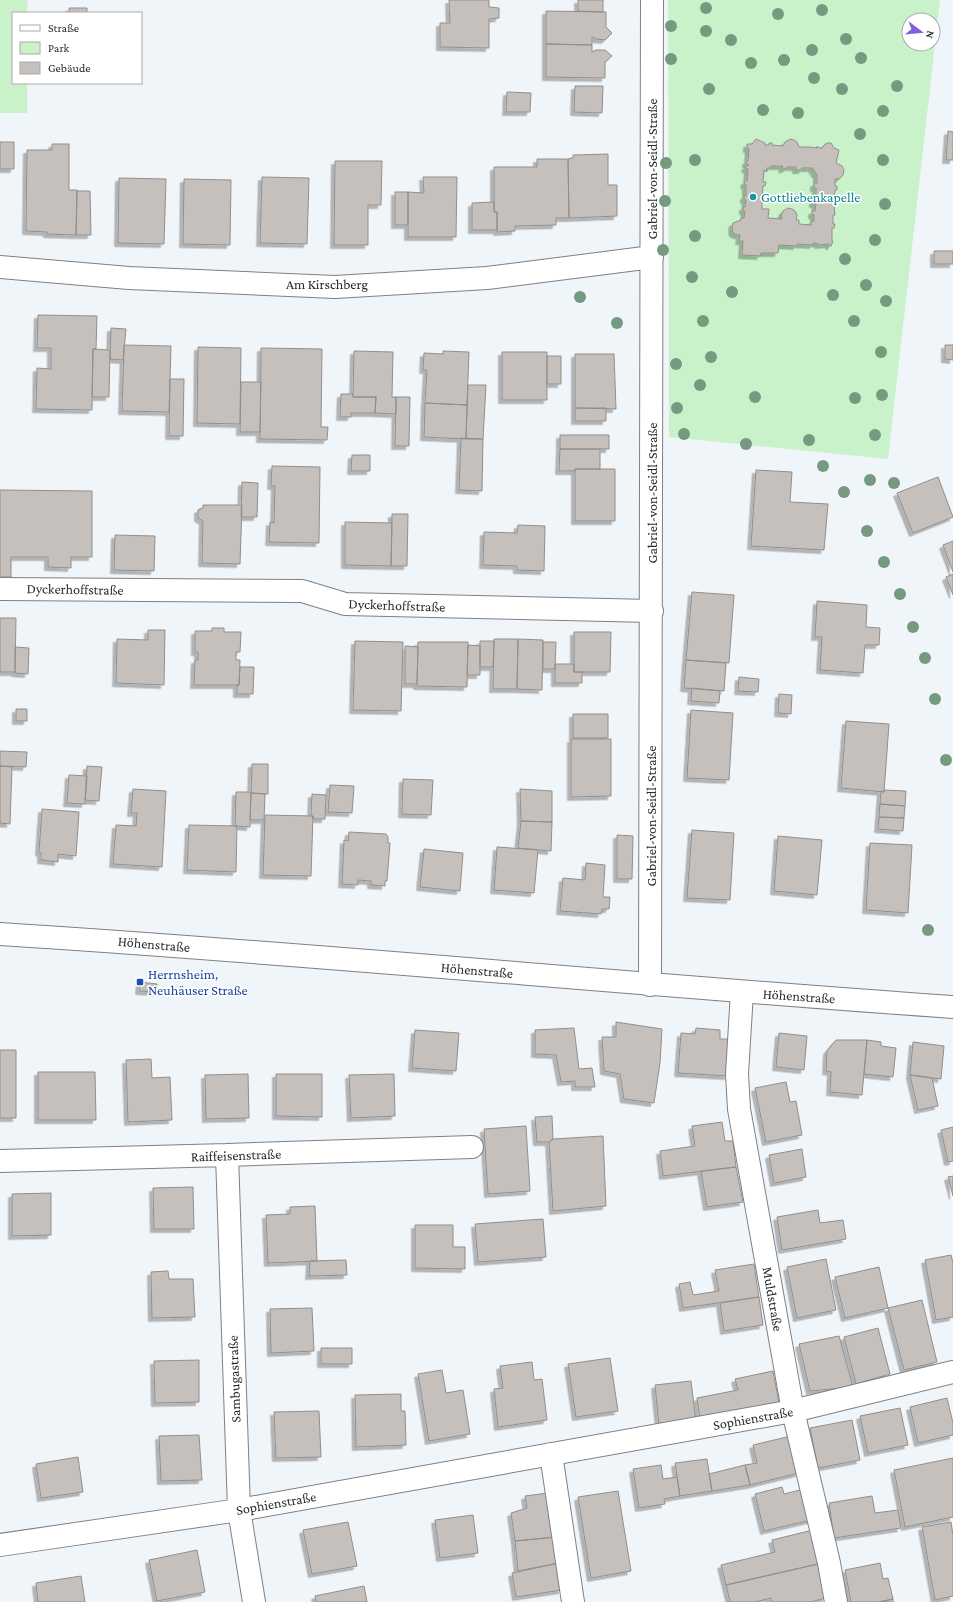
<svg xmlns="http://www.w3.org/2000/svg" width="953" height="1602" viewBox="0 0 953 1602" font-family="'Crimson Pro',serif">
	<defs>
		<filter id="shadow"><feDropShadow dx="-3.5" dy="3.5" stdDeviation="0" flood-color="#0004"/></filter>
	</defs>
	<rect width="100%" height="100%" fill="#f0f5fa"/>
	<path fill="#c9f2cb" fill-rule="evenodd" d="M0,0H28L27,13H13V83H27V113H0Z
		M668,0H940L888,459L669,437ZM909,20H933V44H909Z"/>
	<path fill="#c6c0bc" stroke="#938e8a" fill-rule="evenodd" filter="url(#shadow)" d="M449,0H489V7L499,8V18L489,19V48L440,47V23H450Z
		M578,0H603V12L578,11Z
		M69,8H87V13H69Z
		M546,11L606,12V27L612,33L605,40L596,39L592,37V45L546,44Z
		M546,44L592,45V52L596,50H605L612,56L605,62V78L546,77Z
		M575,86H603L602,113L574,112Z
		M507,92L531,93L530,112H506Z
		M948,131L953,132V160H946Z
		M756,139L765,143V145H769V143H772V145L783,146L785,142L790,139L794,140L797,142L799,147H810L817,148L816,147H819V148H822L824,145L827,143H831L834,148L839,150L836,163L842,166L844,170L843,175L839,179H835V186H837V190H835L834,201H836V205H834L835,215H833V224H835L834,228H832V241H833L831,246H829V244L818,245L819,244L813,243V245L797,244V246L779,245L778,253H761L760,256L742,255L743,241H739L740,235H737L733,233L732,228L733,223L738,221H740L741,218H744L745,211H743V207H745L746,200H744V196H746V185H744L745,181H747L748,169H745L746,166H748V164H746V161H748L749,149H747V144H752ZM771,166H783L782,169H786L787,167H796V170H802V168H813V171H815V174H817V183H814V188H816V200H813V204H816L815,211H812V215H814V221H811V225L799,224V220H796L797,215L795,211L792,209L788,208L783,211L781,216L782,219L768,218L769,209H762V201H764V198H762L763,186H765L766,182H763L764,170L767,171V168H771Z
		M0,142H14V169H0Z
		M52,144H69V190H77L76,235L47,234V232L26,231L27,150H52Z
		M608,154V185H617V216L569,218L568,159L573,158V155Z
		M537,159H568L569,218H556V225L515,226V231L497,232V212H494V167H537Z
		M335,161H382L381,205H368V245H334Z
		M262,177L309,178L307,244L260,243Z
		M423,177H457L456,237H408V192L424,193Z
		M119,178L166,179L164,244L118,243Z
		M184,179L231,180L230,245L183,244Z
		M77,191H90L91,235H76Z
		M395,192H408V225H395Z
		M494,202V212H497V230H472V203Z
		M934,251H953V264H934Z
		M38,315L97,316L96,349H93L92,410L36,409L37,368L51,369V348H37Z
		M111,328L126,329L123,360L110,359Z
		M124,345L171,346L169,412L122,411Z
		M945,345H953V360L945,359Z
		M198,347L241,348L240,424L197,423Z
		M261,348L322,349L321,427H328L327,440L260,439Z
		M93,349L110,350L109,397H92Z
		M354,351L393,352L392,397H396V414L375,413L376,397H353Z
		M443,351L469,352L467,405L425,403L427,370H423L424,353L443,354Z
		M502,352H547V400H502Z
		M575,354H614L616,409L575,408Z
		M547,356H561V384H547Z
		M170,379H184L183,436H169Z
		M241,382H261L260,432H240Z
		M468,385H486L483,439H466Z
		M341,394H353V397H376L375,413H351V417H340Z
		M396,397H410L409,446H395Z
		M425,403L467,405L466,439L424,437Z
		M575,408H606V421H575Z
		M560,435H609V449H560Z
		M461,438L483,439L482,491L459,490Z
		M560,449H600V469H575V471H559Z
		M352,455H370V471H351Z
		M272,466L320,467L319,543L269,542L270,522L274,523L275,486H271Z
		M575,469H615V521H575Z
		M756,470L792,472L790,502L828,504L824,550L751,546Z
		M938,477L953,517L913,533L897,493Z
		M242,482L258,483L257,517H241Z
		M0,490L92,491V557H71V568L48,567V557H11V577H0Z
		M203,505H242L240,564L202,563L203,521L198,518V510L203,508Z
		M392,514H408L407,566H391Z
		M345,522L392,523L391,566L345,565Z
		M518,525L545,526L544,571L517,570V566L483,565L484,532L517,533Z
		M115,535L155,536L154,571L114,570Z
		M953,541V572L943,545Z
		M953,574V595L946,577Z
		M692,592L734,595L729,663L686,660Z
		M817,601L867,605L866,627L880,628L879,645H865L863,673L820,670L822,637H815Z
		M0,618H16L15,672H0Z
		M212,628H224V632H241L240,652H236V660H240L239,685H194L195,660H198V652H195V631H212Z
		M148,630H165L164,685L116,683L117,639L148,640Z
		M574,632H611L610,672H574Z
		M494,639H518L517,689H493Z
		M518,639L543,640L542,690L517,689Z
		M355,641L403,642L401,711L353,710Z
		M480,641H494L493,667H480Z
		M418,642H468L467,687L417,686Z
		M543,642H556L555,669H543Z
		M468,645L480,646V675H467Z
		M405,646L418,647L417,684H405Z
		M15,647L29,648L28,674L15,673Z
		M686,660L726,663L724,691L684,688Z
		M555,664H574V672H582V683H555Z
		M240,667H254L253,694H237V685H239Z
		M739,677L759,679L758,692L738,691Z
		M692,688L720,691L719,703L691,701Z
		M779,694L792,695L791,714L778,713Z
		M16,709H27V721H16Z
		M691,710L733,713L729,780L687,778Z
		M573,714H608V738H573Z
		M846,721L889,724L884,792L841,788Z
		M571,739H611V796L571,797Z
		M0,751L27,752L26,767L0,766Z
		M252,764H268V794L251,793Z
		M0,766L12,767L10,824L0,823Z
		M87,766L102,767L99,801L85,800Z
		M69,775L87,776L85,804L67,803Z
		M403,779L433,780L431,815L402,814Z
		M330,785L354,786L352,813L328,812Z
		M133,789L166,791L162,867L113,864L116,825L136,826L137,813H131Z
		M520,789L552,791V822L521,821Z
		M884,790L906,791L905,806L880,804L881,791L884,792Z
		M236,792H251L250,827L235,826Z
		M251,793L265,794L264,820H250Z
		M312,794L326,795L325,819H313V816H311Z
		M880,804L905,806L904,818L879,817Z
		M42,809L79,812L76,856L58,854V862L41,860V853L39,852Z
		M265,815L313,816L311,876L263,875Z
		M879,817L904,818L903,831L878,829Z
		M521,821L552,822L551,851L518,848Z
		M189,825L237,826L236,872L187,870Z
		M692,830L734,833L730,900L687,898Z
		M349,832L386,834L388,837V843H390L387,881H385V886L371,885V881L358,880V885L342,884L344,840L348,841Z
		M617,835L633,836L632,879H617Z
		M778,836L822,840L817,895L774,891Z
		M870,843L912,845L908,913L866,910Z
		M497,847L538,850L534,893L494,890Z
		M424,849L463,853L460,891L420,887Z
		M586,863L605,865L603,897H610L609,909H602L601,914L560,911L563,878L585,880Z
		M140,982L157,984V992L139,991Z
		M616,1022L662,1029L660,1063L654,1103L624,1099L620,1074L604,1071L602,1037H616Z
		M574,1028L579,1069L592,1068L595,1087H575V1081L561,1082L556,1055L535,1054V1030Z
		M696,1028L720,1030V1039H730L728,1076L678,1073L681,1033L695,1034Z
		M415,1030L459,1033L456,1071L412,1068Z
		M779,1033L807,1036L804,1070L776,1067Z
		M836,1040H867L862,1095L830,1092L831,1072L826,1071L827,1051Z
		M867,1040L881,1042V1046L896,1048L893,1077L864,1074Z
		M913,1042L944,1046L941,1079L910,1075Z
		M0,1050H16V1118H0Z
		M151,1059L152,1078L170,1077L172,1120L128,1122L126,1060Z
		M38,1072H95L96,1120H38Z
		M248,1074L249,1118L206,1119L205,1075Z
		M276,1074H322V1117L276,1116Z
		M394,1074L395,1116L351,1118L349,1075Z
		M910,1075L932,1078L938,1106L918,1110Z
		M786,1082L790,1102L796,1101L802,1135L766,1142L755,1088Z
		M552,1116L553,1139L549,1142H537L535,1117Z
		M722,1122L725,1141H733L736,1167L663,1176L660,1151L695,1146L692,1126Z
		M526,1126L530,1191L488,1194L484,1129Z
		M953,1127V1161L948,1162L941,1130Z
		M603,1136L606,1206L553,1211L549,1142L553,1139Z
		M802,1149L806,1177L774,1183L769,1155Z
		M736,1167L743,1202L707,1207L701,1171Z
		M953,1176V1196L948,1177Z
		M193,1187L194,1229H154L153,1188Z
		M51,1193V1235L12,1236V1194Z
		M315,1206L317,1261L268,1263L266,1215L290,1214V1207Z
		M818,1210L820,1223L843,1220L846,1239L782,1250L777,1217Z
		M543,1219L546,1257L478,1262L475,1224Z
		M415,1225H453V1247H465V1269L415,1268Z
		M951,1255L953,1263V1317L936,1320L925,1260Z
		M826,1259L836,1310L797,1318L787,1267Z
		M346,1260L347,1275L309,1276L310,1261Z
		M754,1264L759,1297L683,1308L679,1284L690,1282L693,1295L719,1291L715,1270Z
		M879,1267L888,1308L845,1318L835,1277Z
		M168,1271L169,1279H193L195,1317L152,1318L151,1272Z
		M759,1297L763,1325L724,1331L720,1303Z
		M922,1300L937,1362L904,1370L888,1308Z
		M312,1308L314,1351L271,1353L270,1309Z
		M878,1328L890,1374L856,1384L844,1337Z
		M839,1336L853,1387L810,1391L799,1344Z
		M321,1348H352V1364H321Z
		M610,1358L618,1411L576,1417L568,1364Z
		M199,1360V1402L155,1403L154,1361Z
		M532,1362L534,1380L542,1379L547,1420L498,1427L494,1389L503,1388L500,1366Z
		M442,1370L446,1393L463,1390L470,1434L429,1441L418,1374Z
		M773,1371L779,1403L700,1419L697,1398L738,1390L735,1379Z
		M691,1381L696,1421L659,1425L655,1385Z
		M401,1394V1411H405L406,1445L356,1447L355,1395Z
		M947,1398L953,1423V1435L918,1443L910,1407Z
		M900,1408L908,1445L868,1453L860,1416Z
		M319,1411L321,1457L276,1458L274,1412Z
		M852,1420L860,1460L818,1468L810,1428Z
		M199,1435L202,1480L161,1481L159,1436Z
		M791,1436L799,1473L750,1485L745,1465L757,1463L753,1445Z
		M78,1457L83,1492L41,1498L36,1464Z
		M953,1458V1517L905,1527L894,1470Z
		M707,1459L712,1491L680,1496L675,1463Z
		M661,1465L663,1479L677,1477L680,1496L664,1499L665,1504L639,1508L633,1469Z
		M745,1465L750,1485L712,1491L709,1474Z
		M782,1487L784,1494L804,1489L811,1520L764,1531L755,1494Z
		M618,1491L631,1571L591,1578L578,1497Z
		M548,1493L556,1537L515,1541L511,1513L527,1508L525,1496Z
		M872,1496L875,1513L898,1510L901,1528L834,1538L829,1503Z
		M473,1515L478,1553L440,1558L435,1520Z
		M348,1522L357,1566L312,1574L303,1530Z
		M951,1522L953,1535V1596L935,1600L922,1527Z
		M813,1530L818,1564L726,1585L721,1565L775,1552L772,1540Z
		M556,1537L559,1563L518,1571L515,1541Z
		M197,1550L205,1592L157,1601L149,1560Z
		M559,1563L562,1590L516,1597L512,1573Z
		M880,1563L883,1579L888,1578L893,1599L879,1602H851L845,1570Z
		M818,1564L826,1598L810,1602H772L771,1598L755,1602H730L726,1585Z
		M81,1576L85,1602H38L36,1583Z
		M364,1586L367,1602H316L315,1596Z
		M893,1599V1602H879Z"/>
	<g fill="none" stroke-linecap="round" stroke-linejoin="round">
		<g stroke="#7d8086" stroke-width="24">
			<path id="minor" d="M0,267L129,278L335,287L487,278L652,257
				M0,589L302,591L345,604L652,611
				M650,985L652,0
				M742,992L737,1074L739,1109L793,1411L829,1563L836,1602
				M227,1155L239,1510L254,1602
				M0,1161L227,1155L472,1147
				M551,1454L573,1602
				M0,1545L239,1510L793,1411L953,1372"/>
		</g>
		<g stroke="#7d8086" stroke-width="24">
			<path id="major" d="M0,934C318,954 635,985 953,1007"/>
		</g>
		<use href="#minor" stroke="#fff" stroke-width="22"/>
		<use href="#major" stroke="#fff" stroke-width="22"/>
	</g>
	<g fill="#769a80">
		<circle cx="706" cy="8" r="6"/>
		<circle cx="822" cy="10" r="6"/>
		<circle cx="778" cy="14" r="6"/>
		<circle cx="671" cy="26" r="6"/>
		<circle cx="706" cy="31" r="6"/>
		<circle cx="846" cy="39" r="6"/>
		<circle cx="731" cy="40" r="6"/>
		<circle cx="812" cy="50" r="6"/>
		<circle cx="861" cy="58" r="6"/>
		<circle cx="671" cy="59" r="6"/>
		<circle cx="784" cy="60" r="6"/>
		<circle cx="751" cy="63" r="6"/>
		<circle cx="814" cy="78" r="6"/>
		<circle cx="897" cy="86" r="6"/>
		<circle cx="709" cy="89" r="6"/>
		<circle cx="842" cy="89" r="6"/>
		<circle cx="763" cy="110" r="6"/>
		<circle cx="883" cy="111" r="6"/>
		<circle cx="798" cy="113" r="6"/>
		<circle cx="860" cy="134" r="6"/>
		<circle cx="695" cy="160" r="6"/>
		<circle cx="883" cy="160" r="6"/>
		<circle cx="666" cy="163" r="6"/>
		<circle cx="665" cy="201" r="6"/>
		<circle cx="885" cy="204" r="6"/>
		<circle cx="695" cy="236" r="6"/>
		<circle cx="875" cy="240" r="6"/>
		<circle cx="663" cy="250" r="6"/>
		<circle cx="845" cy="259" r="6"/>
		<circle cx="692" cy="277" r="6"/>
		<circle cx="866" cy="285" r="6"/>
		<circle cx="732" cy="292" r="6"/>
		<circle cx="833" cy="295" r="6"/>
		<circle cx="580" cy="297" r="6"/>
		<circle cx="886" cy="301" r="6"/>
		<circle cx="703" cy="321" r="6"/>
		<circle cx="854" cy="321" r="6"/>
		<circle cx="617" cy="323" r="6"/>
		<circle cx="881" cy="352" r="6"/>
		<circle cx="711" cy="357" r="6"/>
		<circle cx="676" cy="364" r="6"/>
		<circle cx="700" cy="385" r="6"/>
		<circle cx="882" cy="395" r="6"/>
		<circle cx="755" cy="397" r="6"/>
		<circle cx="855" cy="398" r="6"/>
		<circle cx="677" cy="408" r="6"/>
		<circle cx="684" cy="434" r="6"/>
		<circle cx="875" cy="435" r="6"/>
		<circle cx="809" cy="440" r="6"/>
		<circle cx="746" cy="444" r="6"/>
		<circle cx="823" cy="466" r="6"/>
		<circle cx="870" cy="480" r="6"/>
		<circle cx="894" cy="483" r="6"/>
		<circle cx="844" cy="492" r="6"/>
		<circle cx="867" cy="531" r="6"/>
		<circle cx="884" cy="562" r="6"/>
		<circle cx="900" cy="594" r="6"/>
		<circle cx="913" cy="627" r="6"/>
		<circle cx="925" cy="658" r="6"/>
		<circle cx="935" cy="699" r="6"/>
		<circle cx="946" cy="760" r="6"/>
		<circle cx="928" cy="930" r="6"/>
	</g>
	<circle fill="#0f9aa8" stroke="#fff" stroke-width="1.5" cx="753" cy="197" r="4"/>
	<rect fill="#1a4fb4" stroke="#fff" stroke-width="1.5" x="136" y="978" width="8" height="8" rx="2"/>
	<g text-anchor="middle" stroke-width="3" stroke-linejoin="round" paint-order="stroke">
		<g font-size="14" fill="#282a2c" stroke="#fff">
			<text transform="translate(652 169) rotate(-90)" y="5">Gabriel-von-Seidl-Straße</text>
			<text x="327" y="289">Am Kirschberg</text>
			<text transform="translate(652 493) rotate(-90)" y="5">Gabriel-von-Seidl-Straße</text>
			<text transform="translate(75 589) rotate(1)" y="5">Dyckerhoffstraße</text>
			<text transform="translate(397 605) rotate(2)" y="5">Dyckerhoffstraße</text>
			<text transform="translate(651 816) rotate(-90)" y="5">Gabriel-von-Seidl-Straße</text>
			<text transform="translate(154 944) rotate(5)" y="5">Höhenstraße</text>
			<text transform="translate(477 970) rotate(5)" y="5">Höhenstraße</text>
			<text transform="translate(799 996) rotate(4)" y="5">Höhenstraße</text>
			<text transform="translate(236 1155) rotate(-2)" y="5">Raiffeisenstraße</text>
			<text transform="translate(773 1299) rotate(80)" y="5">Muldstraße</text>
			<text transform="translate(234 1379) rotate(-92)" y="5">Sambugastraße</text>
			<text transform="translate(753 1418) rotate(-10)" y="5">Sophienstraße</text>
			<text transform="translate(276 1503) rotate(-10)" y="5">Sophienstraße</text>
		</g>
		<g font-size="14" fill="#0d838f" stroke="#fff" text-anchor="start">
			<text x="761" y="202">Gottliebenkapelle</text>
		</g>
		<g font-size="14" fill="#164399" stroke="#fff" text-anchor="start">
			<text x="148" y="979">Herrnsheim,<tspan x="148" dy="16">Neuhäuser Straße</tspan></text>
		</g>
	</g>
	<rect x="12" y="12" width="130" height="72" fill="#ffffff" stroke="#a9aaab"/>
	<rect x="20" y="25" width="20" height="6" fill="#ffffff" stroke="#a9aaab"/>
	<text x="48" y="32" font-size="12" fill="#282a2c">Straße</text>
	<rect x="20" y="42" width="20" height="12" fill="#c9f2cb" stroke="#a9aaab"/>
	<text x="48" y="52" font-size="12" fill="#282a2c">Park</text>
	<rect x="20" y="62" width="20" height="12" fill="#c6c0bc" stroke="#a9aaab"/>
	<text x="48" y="72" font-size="12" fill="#282a2c">Gebäude</text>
	<g transform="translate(921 32) rotate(106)"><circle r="19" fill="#ffffff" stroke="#a9aaab"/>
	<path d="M0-3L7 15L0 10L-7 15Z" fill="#8461dc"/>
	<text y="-6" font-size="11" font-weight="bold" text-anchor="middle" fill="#282a2c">N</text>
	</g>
</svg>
